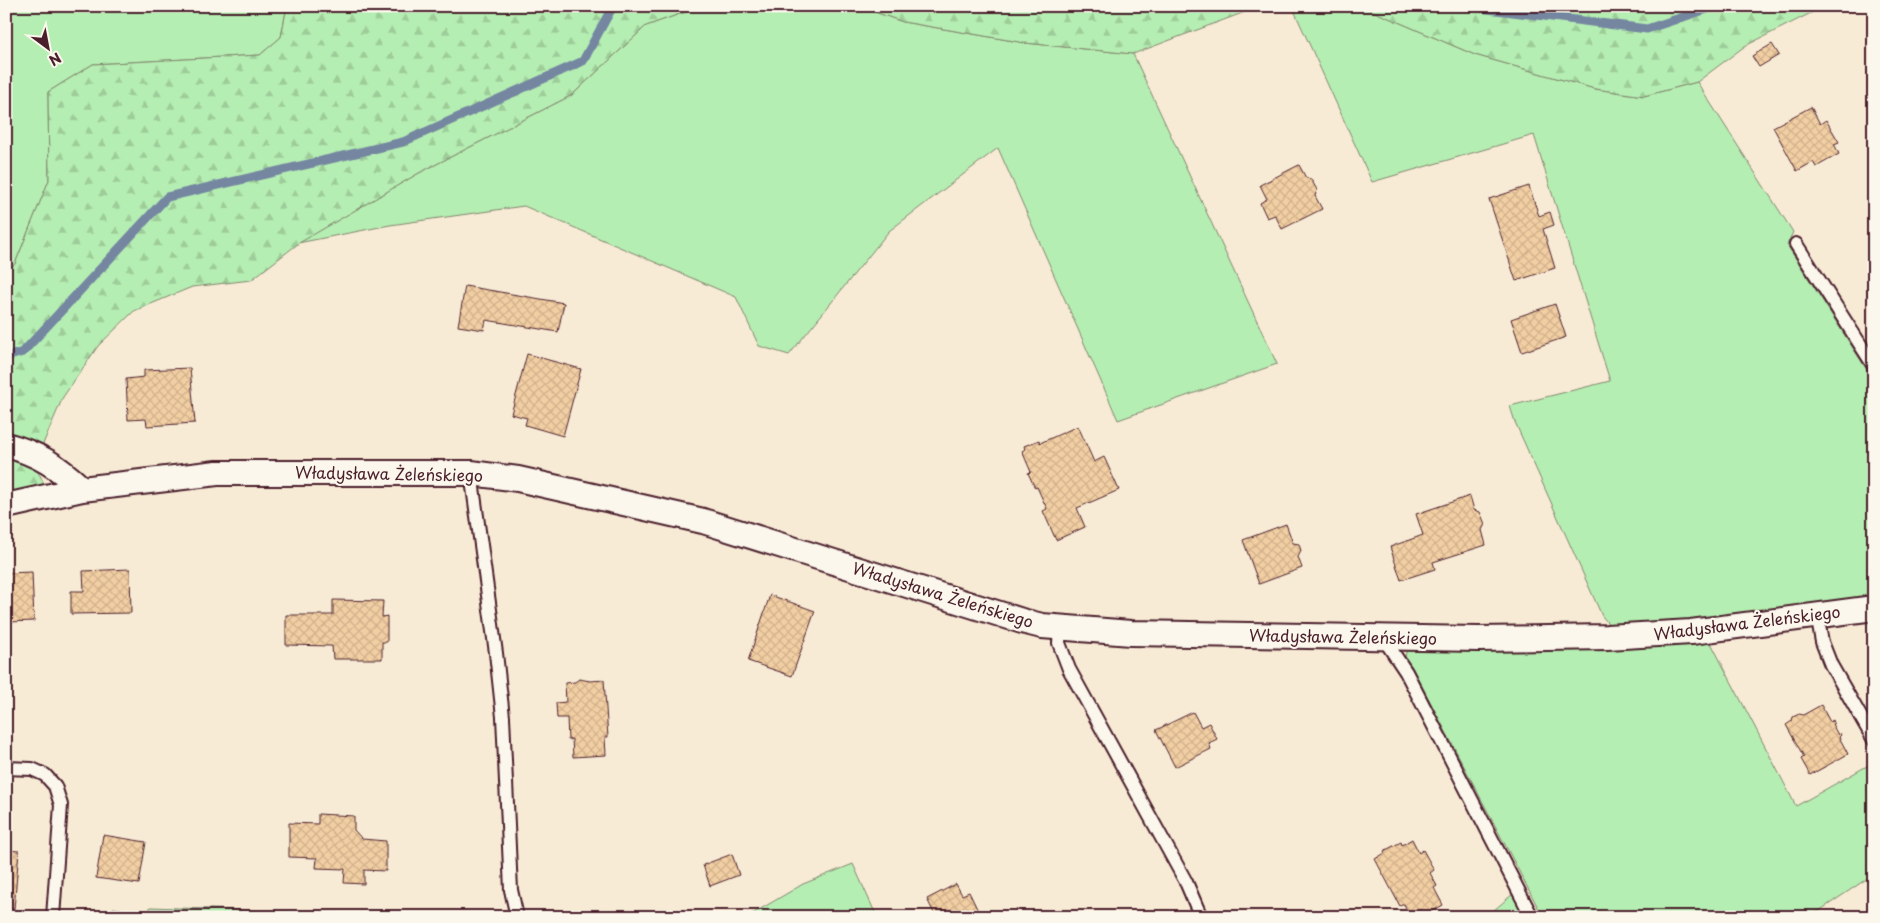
<svg xmlns="http://www.w3.org/2000/svg" width="1880" height="923" viewBox="0 0 1880 923" font-family="'Playpen Sans',sans-serif">
	<defs>
		<pattern id="forest-firs" width="22" height="20" patternUnits="userSpaceOnUse" patternTransform="scale(1.25)"><rect width="22" height="20" fill="#b5eeb2"/><path d="M5 1l3.5 6h-7zM16 11l3.5 6h-7z" fill="#9dcc99"/></pattern>
		<pattern id="building-cross-hatch" width="8" height="8" patternUnits="userSpaceOnUse" patternTransform="scale(1.25)"><rect width="8" height="8" fill="#f2cfa3"/><path d="M0 0l8 8M0 8l8-8" fill="none" stroke="#d1b18c"/></pattern>
	</defs>
	<rect width="100%" height="100%" fill="#f8ebd6"/>
	<filter id="ink" filterUnits="userSpaceOnUse"><feTurbulence type="fractalNoise" baseFrequency=".02" numOctaves="2"/><feDisplacementMap in="SourceGraphic" scale="10" xChannelSelector="R" yChannelSelector="G"/><feConvolveMatrix kernelMatrix="1 2 1 2 8 2 1 2 1" color-interpolation-filters="sRGB"/></filter>
	<g filter="url(#ink)">
		<path fill="#b5eeb2" stroke="#80866e" d="M6,6H287L281,37L260,55L93,64L48,92L49,180L15,264L6,272Z
			M702,6H858L903,22L1025,43L1133,54L1277,364L1118,420L998,148L889,231L789,355L759,346L736,297L524,206L390,225L298,243L419,173L572,95L646,26Z
			M1292,6H1361L1475,55L1595,89L1644,96L1697,82L1793,232L1787,245L1874,381V600L1689,625L1611,627L1602,616L1515,422L1510,406L1610,381L1534,135L1372,182Z
			M1710,641L1796,806L1874,762V874L1810,917H1543L1412,667L1405,657L1407,648Z
			M853,864L877,917H747L803,884Z
			M1514,893L1528,917H1486Z
			M150,907L446,917H149Z"/>
		<path fill="url(#forest-firs)" stroke="#80866e" d="M287,6H702L646,26L572,95L419,173L299,243L251,280L192,287L134,311L98,346L63,397L43,444L6,432V272L15,264L49,180L48,92L93,64L260,55L281,37Z
			M858,6H1261L1133,54L1025,43L903,22Z
			M1361,6H1825L1745,46L1697,82L1644,96L1595,89L1475,55Z
			M6,455C24,458 39,467 44,485L37,491L6,496Z"/>
		<g fill="none" stroke-linecap="round" stroke-linejoin="round">
			<path stroke="#7486a1" stroke-width="9" d="M1464,6L1647,29L1716,6
				M6,357L23,352L167,197L403,142L583,61L613,6"/>
		</g>
		<path fill="url(#building-cross-hatch)" stroke="#4a1f2b" d="M1772,44L1779,55L1759,67L1752,56Z
			M1811,107L1820,124L1826,120L1839,142L1834,144L1839,154L1816,167L1813,162L1797,171L1773,127Z
			M1299,165L1306,178L1311,179L1317,190L1315,196L1322,209L1282,229L1275,215L1267,218L1260,203L1267,199L1260,185Z
			M1529,186L1539,216L1550,212L1554,225L1543,229L1555,268L1516,281L1489,199Z
			M465,286L564,303L558,332L486,320L484,330L458,326Z
			M1555,304L1566,337L1522,352L1511,319Z
			M527,354L581,369L563,436L525,425L527,418L511,414Z
			M190,368L195,423L147,426L146,419L128,420L126,379L144,377V370Z
			M1078,426L1094,462L1104,457L1119,490L1077,508L1085,527L1056,540L1043,511L1047,509L1037,487L1035,488L1028,473L1031,472L1022,451L1025,449L1024,446L1039,440L1040,443Z
			M1470,496L1474,510L1480,512L1485,524L1482,530L1486,545L1433,562L1435,569L1401,580L1390,547L1423,535L1416,514Z
			M1286,524L1293,543L1299,544L1301,551L1298,557L1302,568L1259,584L1243,540Z
			M130,569L131,613L71,614V591H84L83,571Z
			M32,572L34,621L8,622L6,573Z
			M770,595L815,611L792,676L748,661Z
			M333,600L383,601L382,617L387,616V642H382V659H333L332,646L286,645V615H333Z
			M579,679L590,681L604,680L608,737H605L606,755L573,757L572,739L568,740L567,718H557L556,703L566,702L565,683L575,682Z
			M1821,705L1830,722L1833,720L1834,723L1832,724L1838,735L1840,733L1841,735L1839,737L1848,754L1810,775L1801,759L1804,757L1786,725L1792,721L1793,717L1799,714L1803,715Z
			M1193,712L1201,727L1209,723L1217,739L1209,743L1211,749L1175,767L1156,730Z
			M318,814L354,816V830L362,839L386,841V871L364,870V884L344,883L345,869L316,868L317,858L289,857V823L318,824Z
			M103,835L146,842L139,884L96,878Z
			M1412,839L1419,853L1423,850L1434,870L1430,873L1437,886L1434,888L1443,905L1422,917H1410L1404,904L1400,906L1375,859L1385,853L1384,851L1401,842L1402,845Z
			M6,850L19,851L14,909L6,908Z
			M732,854L739,875L710,886L703,865Z
			M956,884L962,895L969,892L981,917H936L927,899Z
			M1874,905V917H1858Z
			M113,908L134,911L133,917H112Z"/>
		<g fill="none" stroke-linecap="round" stroke-linejoin="round">
			<g stroke="#4a1f2b" stroke-width="16">
				<path id="service" d="M1796,244L1874,366
					M471,473L496,653L503,717L511,890L517,917
					M1817,615L1822,642L1831,665L1874,740
					M1060,627L1059,643L1069,669L1186,882L1201,917
					M1382,636L1406,672L1532,917
					M6,768L32,769L45,775L55,786L61,805L53,917"/>
			</g>
			<g stroke="#4a1f2b" stroke-width="28">
				<path id="minor" d="M6,445C40,454 57,466 82,489
					M6,506L82,489L217,473H471L518,479L703,521L1022,621L1042,626L1131,633L1478,639L1607,637L1691,632L1874,608"/>
			</g>
			<use href="#service" stroke="#fbf7ec" stroke-width="12"/>
			<use href="#minor" stroke="#fbf7ec" stroke-width="24"/>
		</g>
	</g>
	<g text-anchor="middle" stroke-width="4" stroke-linejoin="round" paint-order="stroke">
		<g font-size="16" fill="#4a1f2b" stroke="#fbf7ec">
			<text transform="translate(389 474) rotate(1)" y="6">Władysława Żeleńskiego</text>
			<text transform="translate(943 595) rotate(17)" y="6">Władysława Żeleńskiego</text>
			<text transform="translate(1747 623) rotate(-7)" y="6">Władysława Żeleńskiego</text>
			<text transform="translate(1343 637) rotate(1)" y="6">Władysława Żeleńskiego</text>
		</g>
	</g>
	<rect width="1880" height="923" fill="none" stroke="#fbf7ec" stroke-width="25"/>
	<rect x="12" y="12" width="1855" height="898" fill="none" stroke="#4a1f2b" stroke-width="2" filter="url(#ink)"/>
	<g transform="translate(48 48) rotate(148)" stroke="#fbf7ec" stroke-width="4" paint-order="stroke">
	<path d="M0-4L9 19L0 12L-9 19Z" fill="#4a1f2b"/>
	<text y="-8" font-size="14" font-weight="bold" text-anchor="middle" fill="#4a1f2b">N</text>
	</g>
</svg>
